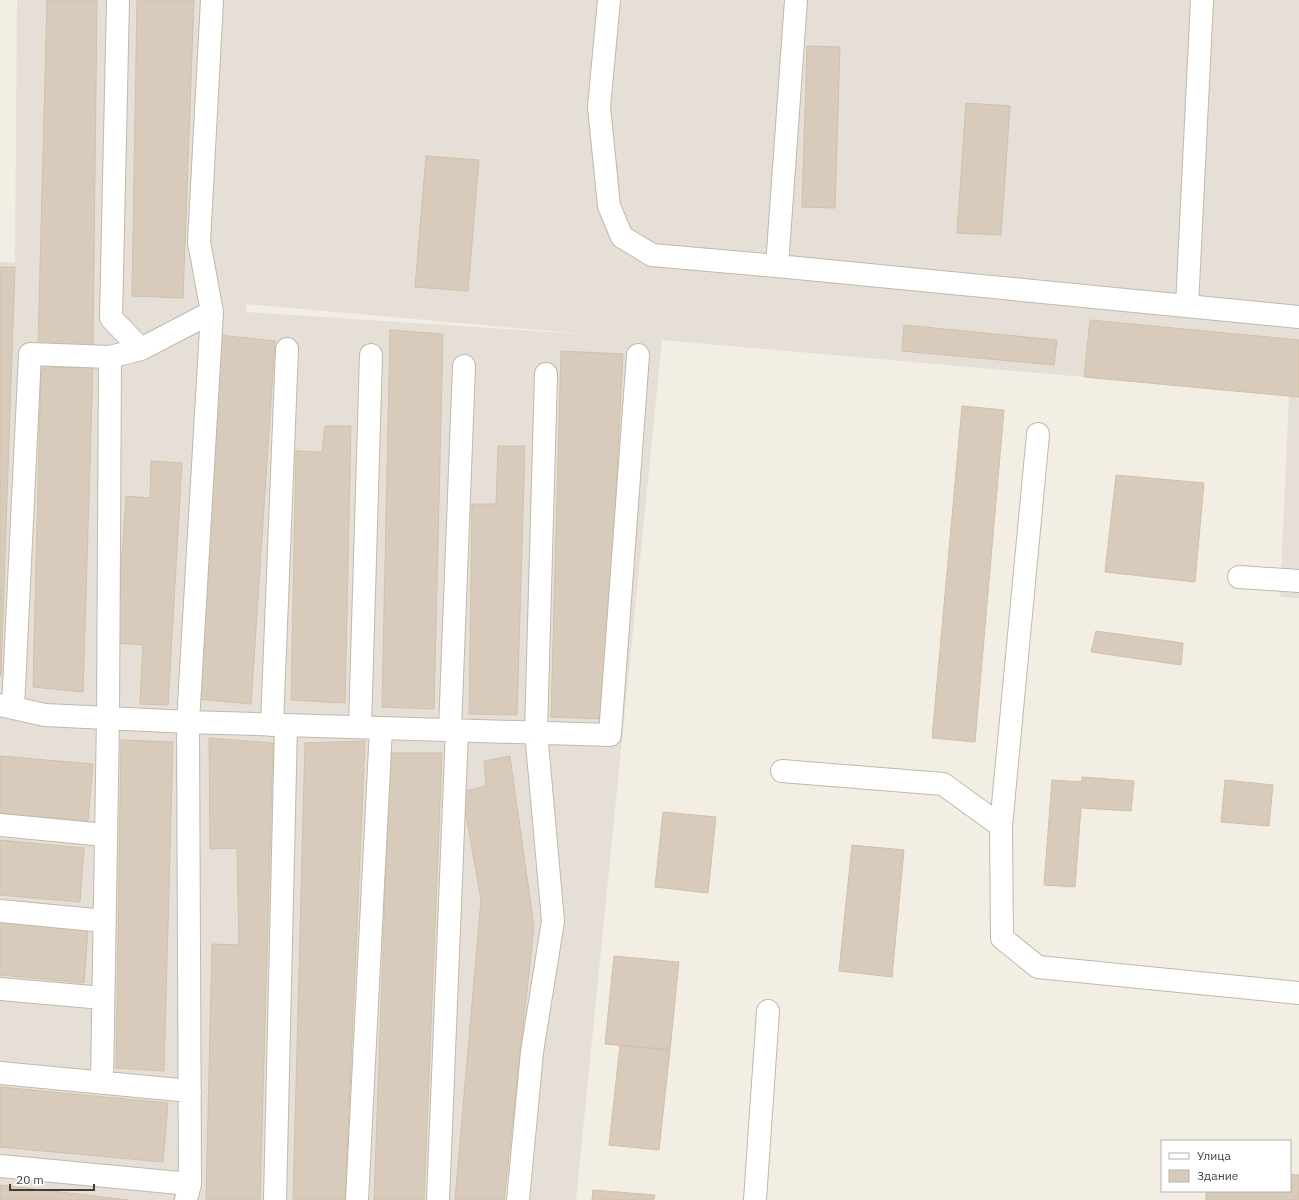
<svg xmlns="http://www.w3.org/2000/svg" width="1299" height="1200" viewBox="0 0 1299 1200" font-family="'IBM Plex Sans',sans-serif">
	<rect width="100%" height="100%" fill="#f3eee3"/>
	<path fill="#e5dfd8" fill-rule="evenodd" d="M17,0H1299V598L1280,597L1289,395L662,340L576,1200H0V262H15ZM246,304L596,335L246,312Z"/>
	<path fill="#d9cbbb" stroke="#d1c0aa" d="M47,0H97L93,345L38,346Z
		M137,0H194L183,298L132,296Z
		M807,46L840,47L835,208L802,207Z
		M966,103L1010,106L1001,235L957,233Z
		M426,156L479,160L468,291L415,287Z
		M0,267H15L1,675H0Z
		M1090,320L1299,340V397L1084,377Z
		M904,325L1057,340L1054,365L902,351Z
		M390,330L443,334L434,709L382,707Z
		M219,335L275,341L251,704L198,699Z
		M561,351L623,354L604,719L551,717Z
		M93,367L83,692L33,687L41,368Z
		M962,406L1004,410L975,742L932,738Z
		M325,426H351L345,703L291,700L296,451L322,452Z
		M498,446H525L517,715L469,714L472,504H496Z
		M151,461L182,463L168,705L140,704L143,645L116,643L126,496L150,498Z
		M1116,475L1204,483L1195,582L1105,572Z
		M1096,631L1183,643L1181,665L1091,652Z
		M209,738L273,743L260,1200H206L212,944L239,945L237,848L210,849Z
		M121,740L173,742L164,1071L116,1068Z
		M365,741L345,1200H293L305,743Z
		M390,753H442L424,1200H374Z
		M0,756L93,764L88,821L0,813Z
		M510,756L534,927L504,1200H455L481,900L462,792L486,786L484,761Z
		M1082,777L1134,781L1131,811L1081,808L1075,887L1044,885L1052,780L1082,782Z
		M1225,780L1273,785L1269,826L1221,822Z
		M663,812L716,817L708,893L655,887Z
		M0,840L84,848L80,902L0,895Z
		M852,845L904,850L892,977L839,971Z
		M0,921L88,929L84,983L0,975Z
		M614,956L679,962L670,1050L605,1044Z
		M620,1045L670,1050L659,1150L609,1145Z
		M0,1087L168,1103L163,1162L0,1147Z
		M1290,1174L1299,1175V1200H1206V1191H1290Z
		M0,1185L129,1200H0Z
		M593,1190L655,1195L654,1200H592Z"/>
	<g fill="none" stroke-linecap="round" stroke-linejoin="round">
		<g stroke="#c2b8a8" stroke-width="24">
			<path id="minor" d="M118,0L111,318L141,349
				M609,0L599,107L609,206L622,237L652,255L777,266L1299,317
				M777,266L796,0
				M1187,306L1202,0
				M1038,434L1001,826L1002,938L1038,967L1299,993
				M1239,577L1299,581
				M0,705L45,715L188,722L212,312L199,242L212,0
				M13,708L30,354L110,357
				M272,725L287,349
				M360,727L371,355
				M450,730L464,366
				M782,771L943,784L1001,826
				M0,825L105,835
				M0,911L105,921
				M0,989L103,998
				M0,1073L190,1091
				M102,1083L108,718L110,357L141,349L212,312
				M0,1166L190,1184
				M186,1200L190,1184L188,722L610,735L638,355
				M275,1200L286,725
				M357,1200L381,728
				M438,1200L457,730
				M518,1200L532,1052L553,921L536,732L546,374
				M755,1200L768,1011"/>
		</g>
		<use href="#minor" stroke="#fff" stroke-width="22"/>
	</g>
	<rect x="1161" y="1140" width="130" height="52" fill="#ffffff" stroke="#b5b1ad"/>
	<rect x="1169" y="1153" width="20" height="6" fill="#ffffff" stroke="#b5b1ad"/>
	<text x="1197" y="1160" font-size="12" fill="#453d33">Улица</text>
	<rect x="1169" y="1170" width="20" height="12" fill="#d9cbbb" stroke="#b5b1ad"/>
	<text x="1197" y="1180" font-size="12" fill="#453d33">Здание</text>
	<path d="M10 1184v6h84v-6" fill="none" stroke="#453d33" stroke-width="2"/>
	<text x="16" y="1184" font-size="12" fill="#453d33" stroke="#ffffff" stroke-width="3" paint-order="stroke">20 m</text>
</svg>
